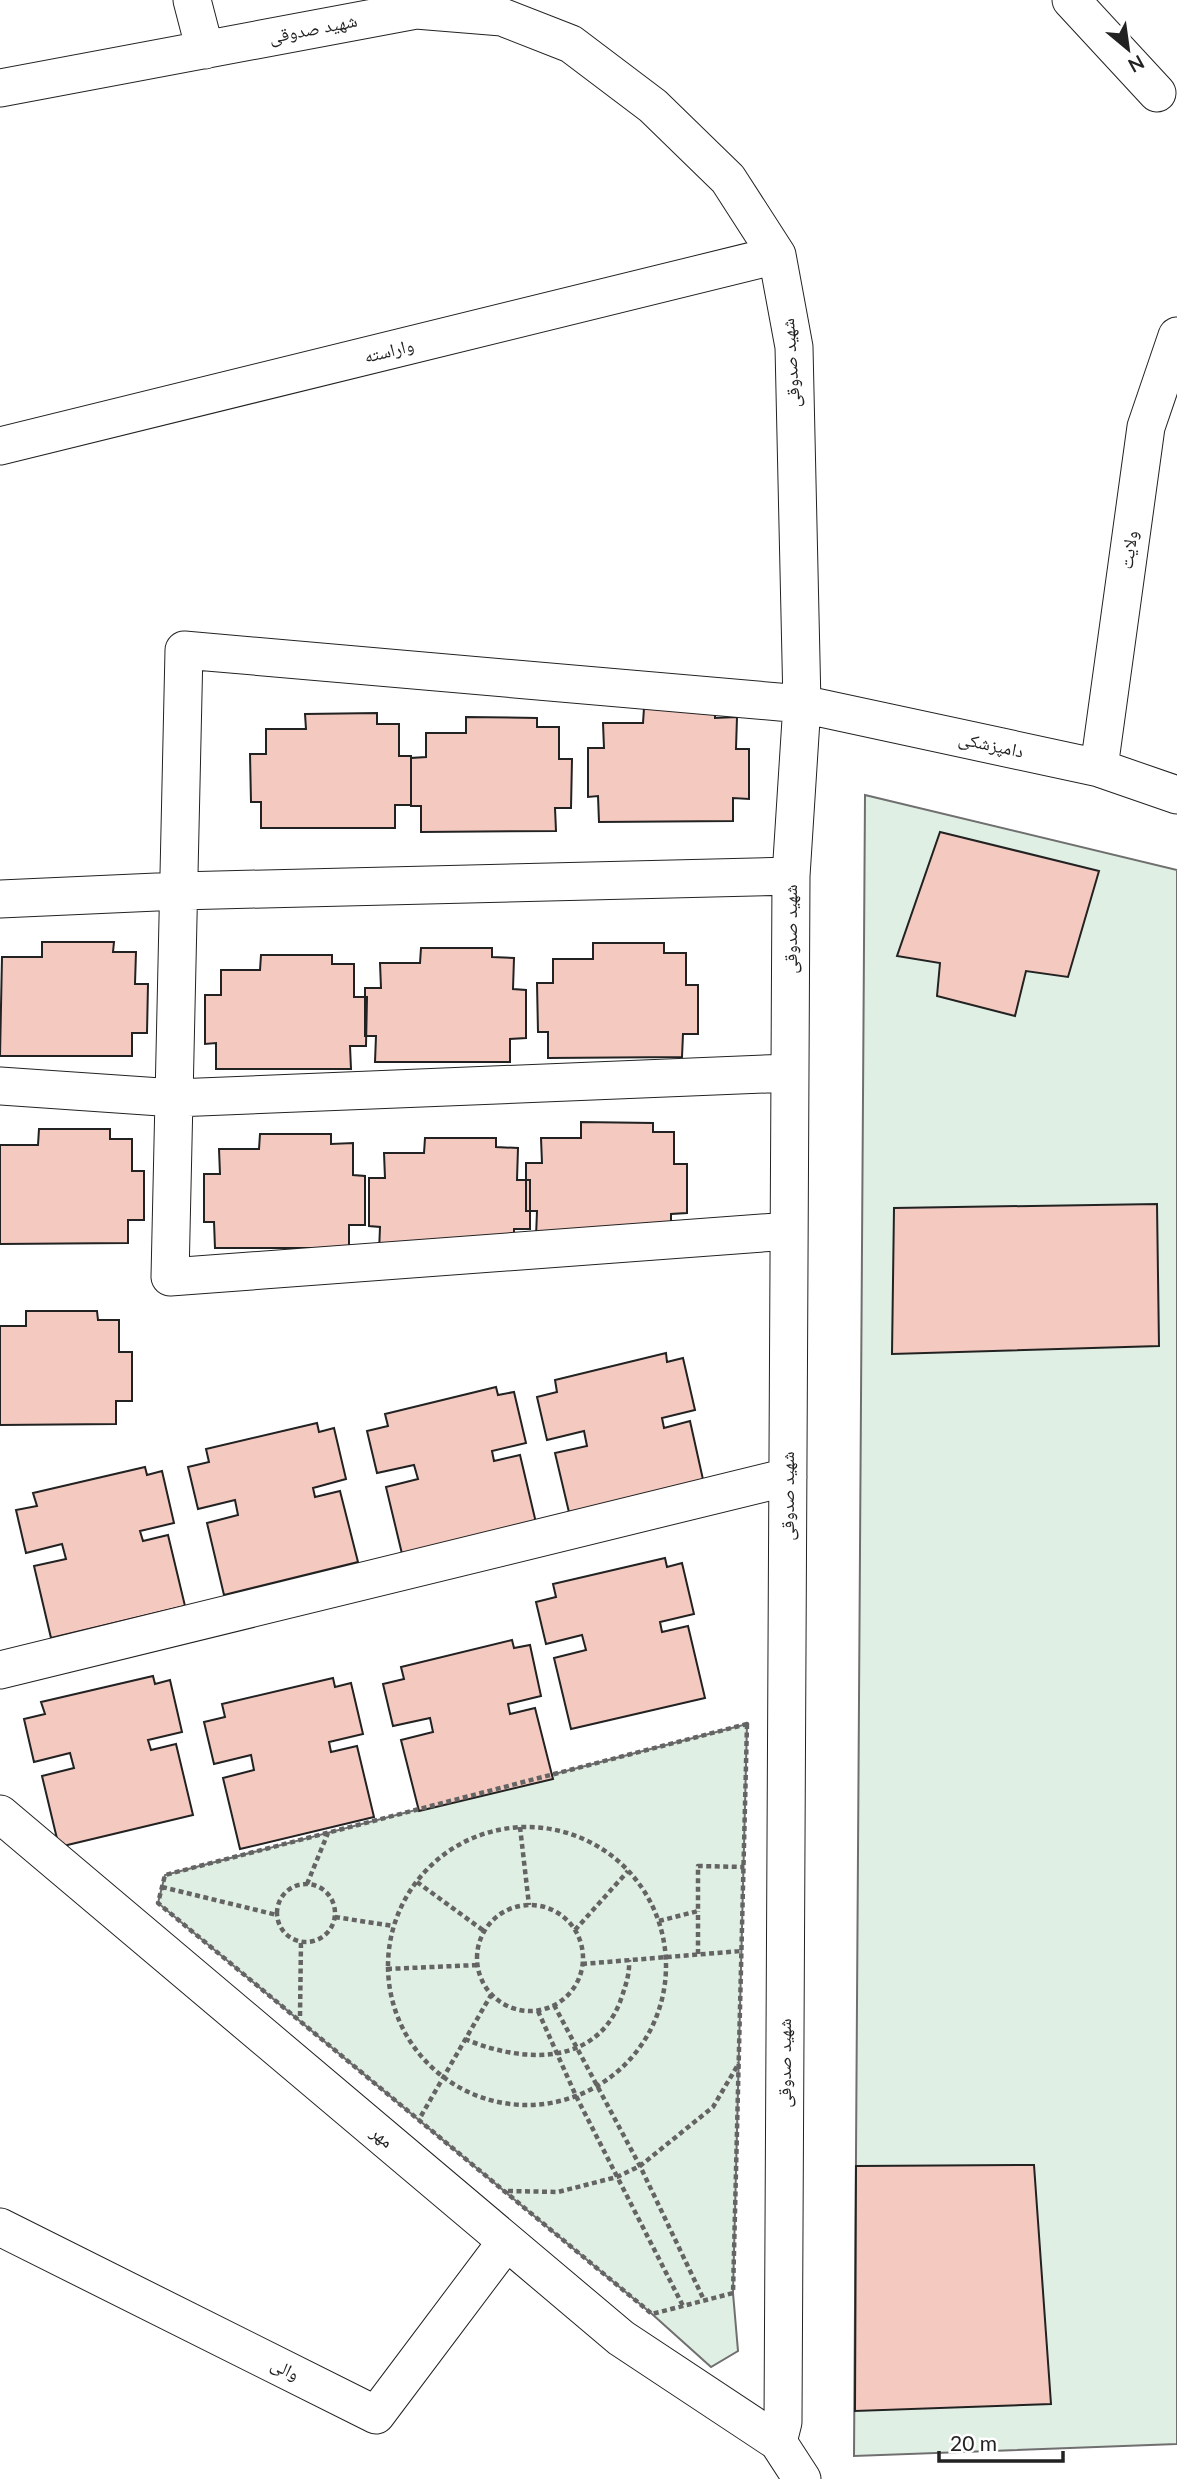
<svg xmlns="http://www.w3.org/2000/svg" width="1177" height="2479" viewBox="0 0 1177 2479" font-family="Lato,'Noto Naskh Arabic',sans-serif">
	<rect width="100%" height="100%" fill="#fff"/>
	<path fill="#e0efe3" stroke="#6f6f6f" stroke-width="2" d="M865,795L1177,870V2444L854,2456Z
		M747,1724L733,2293L738,2351L711,2367L652,2314L158,1903L165,1875Z"/>
	<path fill="#f3c9c0" stroke="#222" stroke-width="2" d="M644,708H715V718L737,717L736,749H749V799L733,798V821L599,822L598,796L588,797V748H604L603,723H643Z
		M377,713V724H399V756H411V805H395V828H261V802H251L250,754H266V729H306L305,714Z
		M466,717L537,718V727H559V759H572L571,808H555L556,831L421,832V806H411V758L426,757V733H466Z
		M940,832L1099,871L1068,977L1026,971L1015,1016L937,996L940,963L897,956Z
		M42,942H114L113,952H136L135,984H148L147,1033H132V1056H0L2,957H42Z
		M593,943H664V953H686V985H698V1034H683L682,1057L548,1058V1032H538L537,983H553V959H593Z
		M421,948H492V957L514,958L513,989L526,990V1038L510,1039V1062H375L376,1036H365V988H381L380,963H420Z
		M261,955H332V964H354V997H367L366,1046H350L351,1069H216V1043L205,1044V995H221V970H260Z
		M581,1122L653,1123V1132H674V1164H687V1213L671,1214V1236L536,1237L537,1211H526V1163H542L541,1138H581Z
		M39,1129H110V1139H132V1171H144V1220H128V1243L0,1244V1145H38Z
		M260,1134H331V1144L353,1143V1175L365,1176V1225H349V1248H215L214,1222H204V1174H220L219,1149H259Z
		M425,1138H496V1147L518,1148L517,1180H530V1229H514V1252H379L380,1227L369,1226V1178H385L384,1153H424Z
		M1157,1204L1159,1346L892,1354L894,1208Z
		M26,1311H97L98,1320H119V1352H132V1401H116V1424L0,1425V1326H26Z
		M666,1353L667,1362L683,1358L695,1410L662,1418L664,1428L690,1421L706,1493L572,1525L555,1453L587,1446L584,1431L547,1440L537,1397L557,1392L555,1380Z
		M496,1387L498,1395L514,1392L526,1443L492,1451L494,1461L520,1455L537,1527L403,1558L386,1487L418,1479L414,1465L377,1473L367,1431L388,1426L385,1414Z
		M317,1423L319,1432L334,1428L346,1479L313,1488L315,1497L340,1491L358,1562L224,1595L207,1523L238,1515L235,1500L198,1509L188,1467L209,1462L206,1449Z
		M145,1467L147,1475L162,1471L174,1523L140,1531L143,1541L168,1535L185,1606L51,1638L34,1566L66,1559L62,1544L26,1553L16,1510L37,1506L33,1493Z
		M665,1558L667,1567L682,1563L694,1614L660,1622L662,1632L688,1626L705,1698L571,1729L554,1658L586,1650L582,1635L546,1644L536,1602L556,1597L553,1584Z
		M512,1640L514,1648L530,1645L541,1696L508,1704L510,1714L535,1708L553,1779L419,1811L401,1740L433,1732L430,1718L393,1726L383,1684L404,1679L401,1667Z
		M153,1676L155,1684L170,1680L182,1732L148,1740L151,1750L176,1744L193,1815L59,1847L42,1776L74,1768L70,1753L34,1762L24,1719L45,1714L41,1702Z
		M333,1678L335,1687L351,1683L363,1734L329,1742L331,1752L357,1746L374,1817L240,1849L223,1778L254,1770L251,1755L214,1764L204,1722L225,1717L222,1704Z
		M1034,2165L1051,2404L855,2411L856,2166Z"/>
	<g fill="none" stroke-linecap="round" stroke-linejoin="round">
		<g stroke="#222" stroke-width="39">
			<path id="street" d="M192,0L205,50
				M1071,0L1157,93
				M0,88L416,10L502,17L571,44L653,106L728,179L777,255L794,347L802,704L791,876L783,2422L778,2442
				M0,446L777,255
				M1099,768L1146,427L1177,336
				M0,899L179,891L791,876
				M0,1086L175,1098L790,1073
				M789,1231L170,1277L184,650L802,704L1099,768L1177,795
				M0,1670L788,1477
				M0,1814L621,2338L778,2442L802,2479
				M0,2227L376,2415L506,2242"/>
		</g>
		<path stroke="#646464" stroke-width="4.5" stroke-dasharray="5 3.5" stroke-linecap="butt" d="M747,1724L733,2293L652,2314L158,1903L165,1875Z
			M520,1827L529,1905
			M388 1966a139 139 0 1 1 278 0a139 139 0 1 1-278 0Z
			M417,1882L484,1931
			M277 1913a29 29 0 1 1 58 0a29 29 0 1 1-58 0Z
			M307,1884L328,1833
			M162,1887L277,1915
			M477 1958a53 53 0 1 1 106 0a53 53 0 1 1-106 0Z
			M335,1917L393,1926
			M659,1921L698,1911V1866L744,1867
			M575,1930L628,1871
			M698,1954V1911
			M582,1964L741,1951
			M387,1969L477,1965
			M554,2005L640,2166L704,2300
			M538,2011L576,2096L683,2306
			M300,2016L301,1942
			M465,2039C519,2062 594,2068 620,2002C625,1987 630,1975 629,1960
			M421,2116L491,1995
			M508,2191L558,2192L617,2177L640,2166L713,2107L739,2063"/>
		<use href="#street" stroke="#fff" stroke-width="37"/>
	</g>
	<g text-anchor="middle" stroke-width="5" stroke-linejoin="round" paint-order="stroke">
		<g font-size="18" fill="#222" stroke="#fff">
			<text transform="translate(313 29) rotate(-11)" y="6">شهید صدوقی</text>
			<text transform="translate(389 351) rotate(-14)" y="6">واراسته</text>
			<text transform="translate(791 363) rotate(-94)" y="6">شهید صدوقی</text>
			<text transform="translate(1129 550) rotate(-82)" y="6">ولایت</text>
			<text transform="translate(991 745) rotate(12)" y="6">دامپزشکی</text>
			<text transform="translate(791 929) rotate(-90)" y="6">شهید صدوقی</text>
			<text transform="translate(788 1496) rotate(-90)" y="6">شهید صدوقی</text>
			<text transform="translate(785 2063) rotate(-90)" y="6">شهید صدوقی</text>
			<text transform="translate(382 2137) rotate(40)" y="6">مهر</text>
			<text transform="translate(285 2369) rotate(26)" y="6">والی</text>
		</g>
	</g>
	<g transform="translate(1128 49) rotate(151)" stroke="#ffffff" stroke-width="5" paint-order="stroke">
	<path d="M0-5L12 26L0 18L-12 26Z" fill="#222222"/>
	<text y="-10" font-size="19" font-weight="bold" text-anchor="middle" fill="#222222">N</text>
	</g>
	<path d="M939 2451v10h124v-10" fill="none" stroke="#222222" stroke-width="3.5"/>
	<text x="950" y="2451" font-size="21" fill="#222222" stroke="#ffffff" stroke-width="5" paint-order="stroke">20 m</text>
</svg>
